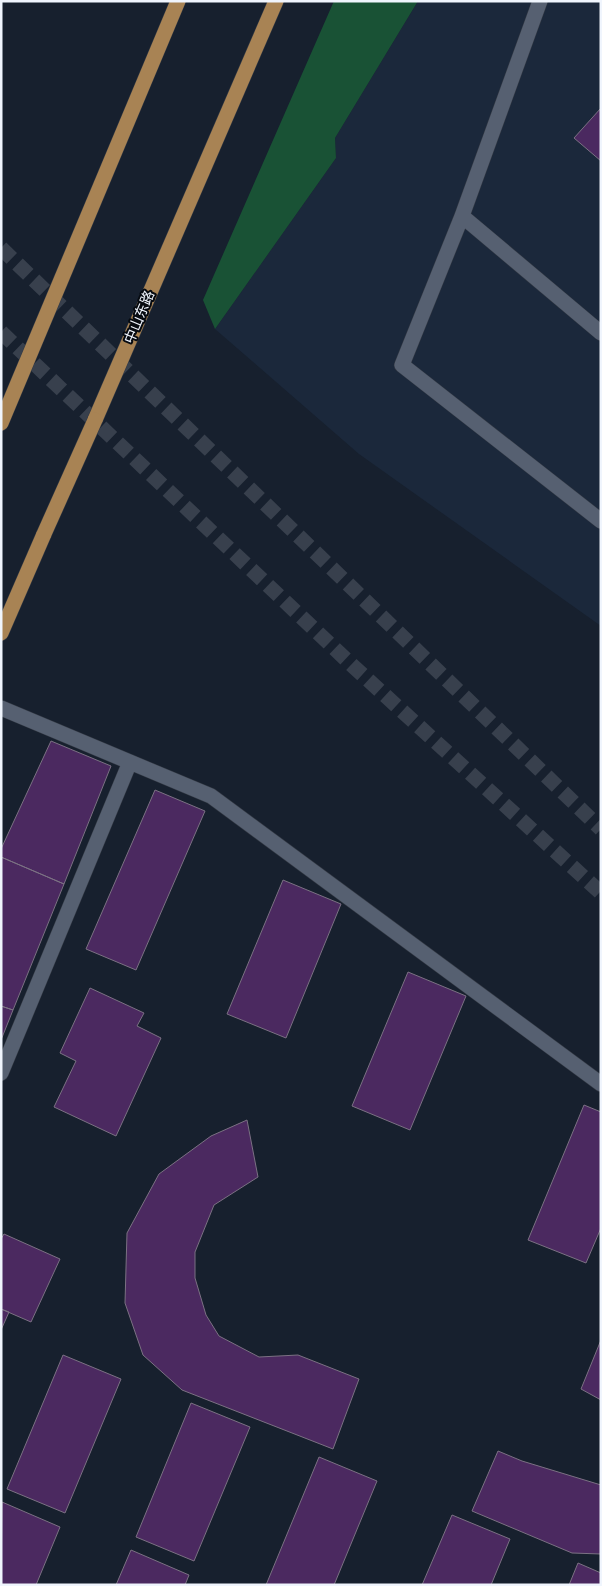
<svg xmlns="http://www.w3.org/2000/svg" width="602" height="1586" viewBox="0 0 602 1586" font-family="'Roboto Condensed','Noto Sans SC',sans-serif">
	<rect width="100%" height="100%" fill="#17202e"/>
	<path fill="#1b283b" d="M418,1H601V626L359,454L215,329L336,158L335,138Z"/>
	<path fill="#195235" d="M334,1H418L335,138L336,158L215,329L203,300Z"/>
	<path fill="#4b2960" stroke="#7b7183" d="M601,108V161L574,138Z
		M51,741L111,766L64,884L1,857V849Z
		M155,790L205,811L136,970L86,949Z
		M1,857L64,884L13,1010L1,1006Z
		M283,880L341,904L286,1038L227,1014Z
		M408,972L466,996L410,1130L352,1106Z
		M90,988L144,1013L137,1026L161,1038L116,1136L54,1107L76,1061L60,1053Z
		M1,1006L13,1010L1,1040Z
		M584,1105L601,1112V1228L586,1263L528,1240Z
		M247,1120L258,1177L214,1205L195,1252V1278L206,1315L219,1336L259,1357L298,1355L359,1379L333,1449L182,1390L143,1355L125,1303L127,1233L159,1174L211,1136Z
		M4,1234L60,1259L31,1322L1,1309V1239Z
		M1,1309L9,1312L1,1330Z
		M601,1340V1400L581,1389Z
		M63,1355L121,1379L65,1513L7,1489Z
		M191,1403L250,1427L194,1561L136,1537Z
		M498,1451L522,1461L601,1485V1554L572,1553L472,1511Z
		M319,1457L377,1481L334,1585H266Z
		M2,1502L60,1527L36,1585H1Z
		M452,1515L510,1539L491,1585H422Z
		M131,1550L189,1575L185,1585H116Z
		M578,1563L601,1573V1585H569Z"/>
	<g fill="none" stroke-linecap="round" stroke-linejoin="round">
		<path stroke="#38404d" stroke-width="15" stroke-dasharray="15 8" stroke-linecap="butt" d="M1,248L601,829
			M1,332L354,667L601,893"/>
		<g stroke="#333944" stroke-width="16">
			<path id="minor" d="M540,1L462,216L601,333
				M462,216L402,365L601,521
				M1,708L211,796L601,1084
				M1,1073L130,762"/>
		</g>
		<g stroke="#333944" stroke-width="16">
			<path id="major" d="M95,420L276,1
				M1,423L178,1
				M1,633L44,534"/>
		</g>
		<use href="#minor" stroke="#566071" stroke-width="15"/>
		<use href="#major" stroke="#a88354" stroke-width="15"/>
		<g stroke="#333944" stroke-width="16" stroke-linecap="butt">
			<path id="major-bridge" d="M44,534L95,420"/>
		</g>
		<use href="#major-bridge" stroke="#a88354" stroke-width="15"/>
	</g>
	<g text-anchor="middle" stroke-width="4" stroke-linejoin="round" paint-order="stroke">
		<g font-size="14" fill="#f0f5fd" stroke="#060a10">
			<text transform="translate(139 317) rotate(-67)" y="5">中山东路</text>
		</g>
	</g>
	<rect width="602" height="1586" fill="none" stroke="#f0f5fd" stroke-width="5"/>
</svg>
